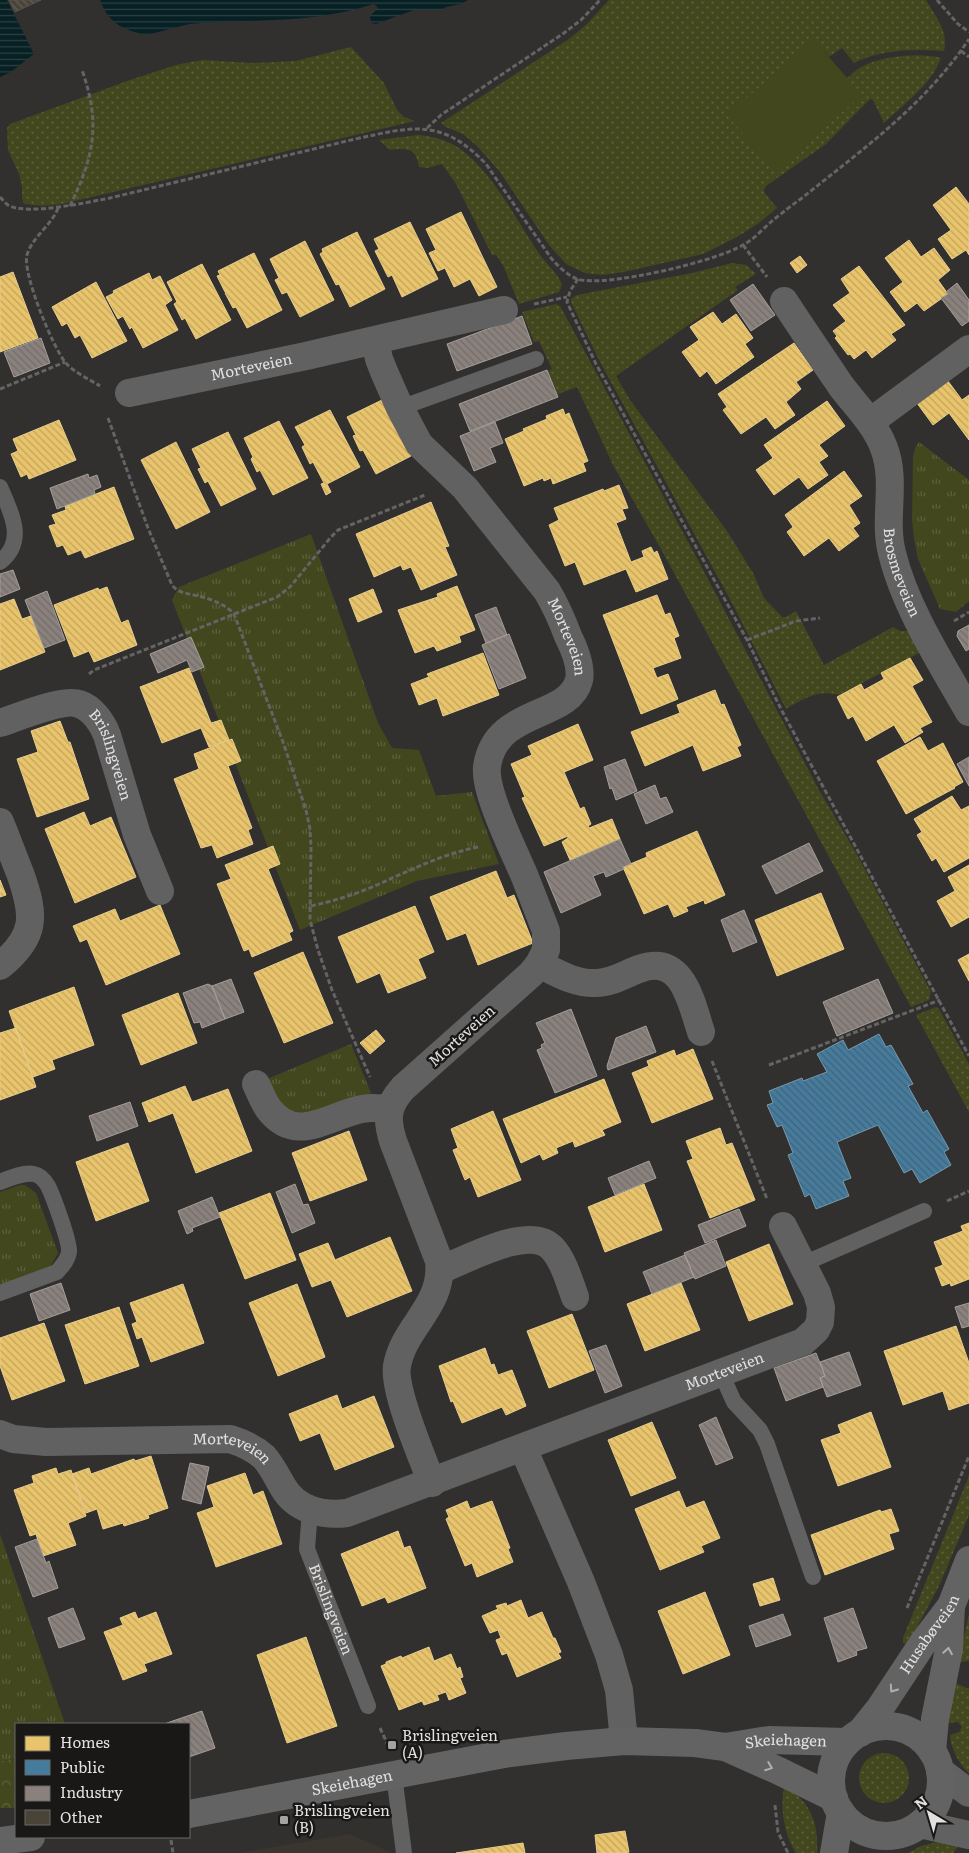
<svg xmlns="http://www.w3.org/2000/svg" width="969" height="1853" viewBox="0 0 969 1853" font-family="Literata,serif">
	<defs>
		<pattern id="grass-dots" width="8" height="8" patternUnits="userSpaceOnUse" patternTransform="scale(1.25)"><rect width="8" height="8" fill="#43471e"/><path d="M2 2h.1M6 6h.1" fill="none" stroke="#5e613e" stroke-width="1.8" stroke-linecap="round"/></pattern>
		<pattern id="forest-crowns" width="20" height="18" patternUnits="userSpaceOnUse" patternTransform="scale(1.25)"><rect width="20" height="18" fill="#43471e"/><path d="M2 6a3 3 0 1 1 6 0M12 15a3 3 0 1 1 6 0" fill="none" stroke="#5e613e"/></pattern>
		<pattern id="park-tufts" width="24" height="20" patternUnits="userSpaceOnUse" patternTransform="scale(1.25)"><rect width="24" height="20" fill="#43471e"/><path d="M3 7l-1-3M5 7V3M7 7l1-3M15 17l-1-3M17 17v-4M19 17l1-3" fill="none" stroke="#5e613e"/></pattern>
		<pattern id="water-rules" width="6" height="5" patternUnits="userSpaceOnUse" patternTransform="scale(1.25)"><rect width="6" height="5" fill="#072024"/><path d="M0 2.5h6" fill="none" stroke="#2b4043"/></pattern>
		<pattern id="homes-back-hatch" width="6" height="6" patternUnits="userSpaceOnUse" patternTransform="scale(1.25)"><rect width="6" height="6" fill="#e9c46a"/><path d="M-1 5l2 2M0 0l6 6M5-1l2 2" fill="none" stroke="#c0a460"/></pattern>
		<pattern id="public-back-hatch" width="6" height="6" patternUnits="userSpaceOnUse" patternTransform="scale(1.25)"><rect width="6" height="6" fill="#457b9d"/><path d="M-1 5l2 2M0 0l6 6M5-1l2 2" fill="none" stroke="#456274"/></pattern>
		<pattern id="industry-back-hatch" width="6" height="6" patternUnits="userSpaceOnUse" patternTransform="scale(1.25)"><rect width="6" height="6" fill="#8a817c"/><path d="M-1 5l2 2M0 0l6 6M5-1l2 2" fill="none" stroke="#726c68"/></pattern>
		<pattern id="building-back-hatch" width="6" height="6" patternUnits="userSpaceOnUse" patternTransform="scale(1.25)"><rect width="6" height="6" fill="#4a4438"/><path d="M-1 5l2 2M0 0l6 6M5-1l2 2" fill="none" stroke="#645f54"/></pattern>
	</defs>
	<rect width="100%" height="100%" fill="#31302f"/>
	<path fill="#3a352e" d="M350,1834L392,1853H240Z"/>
	<path fill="url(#grass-dots)" d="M609,0H926C935,16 949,31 944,51C914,49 882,49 854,63L842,48L829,57L814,40L861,96L847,78C852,74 857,69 863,66C881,56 921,52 941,58C931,85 904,104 884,123L874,102L872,99L869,100L826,144L766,186L764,190V192L777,208L759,223L737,237L703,254L624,272L602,275L585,273L566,264L549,245L500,172L478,147L463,134L446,127L441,123L569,39L586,25Z
		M351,47L384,83L397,110L404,117L415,121L62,204L42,206L24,204L22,198V187L19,174L8,150L7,128L10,124L130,80L176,65L202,60L253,63L296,61Z
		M419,135C433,137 446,139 459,148C493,172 516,220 540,255C546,263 560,276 562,285L559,292L519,304L503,265L496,255H492L456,184L442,164L427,168L419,167C416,147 407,148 390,150L379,140Z
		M732,263L746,265L756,274L735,287L738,290L616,376L630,400L727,531L753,573L764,598L782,617H786L796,611L824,665L893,627L900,631H910L921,652L839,695C819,689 802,699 786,709L731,601L600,362L571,302V299L577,295L692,273Z
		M556,304L560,306L699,562L819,790L856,853L931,992L929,1000L911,1007L661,549L613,465L577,387L558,394L548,371L552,369L539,341L534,342L522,312Z
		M936,1007L939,1009L969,1064V1112L916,1015Z
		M969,1476V1515L939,1586L907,1646L903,1642V1638Z
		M969,1614V1661L958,1662Z
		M953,1682L969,1689V1774C959,1763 951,1750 950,1735L959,1732L962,1727L958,1722L948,1723Z
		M859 1778a25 25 0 1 1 50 0a25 25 0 1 1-50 0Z
		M784,1787C811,1800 819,1825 817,1853H796C784,1834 780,1809 784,1787Z
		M941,1841L959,1845L953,1853H908L921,1846Z"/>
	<path fill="url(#forest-crowns)" d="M16,1759V1808H0V1761Z"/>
	<path fill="url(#park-tufts)" d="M919,442L969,480V601L956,612L940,609L918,559L914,539L912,519L913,457L915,448Z
		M311,534L378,723L392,748L419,750L436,796L472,792L499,864L417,881L300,930L172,600L179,587Z
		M351,1044L371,1093L315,1116H293L277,1098L267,1079Z
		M20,1185H25L36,1193L58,1253L50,1267L0,1286V1192Z
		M0,1534L65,1724H16V1759L0,1761Z"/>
	<path fill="#43471e" d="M814,40L862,95L775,171L727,115Z"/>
	<path fill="url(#water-rules)" d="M0,0H7L34,54L11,72L0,77Z
		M100,0H468L461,4L446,7L442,10H414L376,24L371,23L370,16L378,8L374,4C335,17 292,20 250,21C230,22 210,22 190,24C179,26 149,36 142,34C119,28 108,21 100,0Z"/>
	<path fill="url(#homes-back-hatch)" stroke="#e7cd8d" d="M956,187L969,204V255L966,250L952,259L938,239L951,230L933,205Z
		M461,212L497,287L479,296L470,279L454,287L445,268L438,271L429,253L436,250L426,229Z
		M410,222L438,279L402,297L392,275L388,277L375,251L379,249L374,239Z
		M357,232L385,289L350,307L339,284L336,285L320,254L323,252L322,249Z
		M909,240L921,257L934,248L950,270L938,280L948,294L924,311L917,303L905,312L890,292L903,282L885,258Z
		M305,241L334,300L300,317L287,292L282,294L275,280L279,278L270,259Z
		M254,253L282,310L247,328L236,307L233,308L225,293L228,290L225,292L217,276L220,275L218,271Z
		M800,256L807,265L797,273L790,263Z
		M202,264L231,320L196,339L185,318L182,320L174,304L177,302L167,282Z
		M859,266L905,325L891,334L896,340L872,358L866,350L854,359L850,354L848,355L835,338L837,336L833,331L846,321L833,305L850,293L841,279Z
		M13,272L38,338L0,352V277Z
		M149,273L152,280L160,276L172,300L165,305L178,330L143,348L132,327L130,329L123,316L118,319L106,297L114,293L113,291Z
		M96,282L127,341L92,358L80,335L75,338L67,323L62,326L52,307Z
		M713,312L722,324L736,314L753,338L745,344L754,357L716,384L707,371L700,377L682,352L699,340L690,327Z
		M794,343L813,370L796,382L801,389L786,402L795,415L775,429L766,417L741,434L723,410L727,407L718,394Z
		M945,377L962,400L969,395V440L949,413L933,425L914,399Z
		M382,400L411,456L376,474L363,450L360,451L353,436L356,435L347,417Z
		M827,401L845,426L819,445L828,456L819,462L828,475L808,489L799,477L774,495L756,470L773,458L764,445Z
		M563,409L565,415L569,413L588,461L583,463L586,471L553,484L551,478L544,481L543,478L524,486L505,439L524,431L523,429L547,419L546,416Z
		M330,410L360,467L327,484L331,492L326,495L321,484L324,483L313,462L310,464L302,447L305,445L295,427Z
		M59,420L76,460L29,479L27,474L21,477L11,454L18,451L13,439Z
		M279,421L308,478L273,495L260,470L257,472L251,459L253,457L244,438Z
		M228,432L256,489L221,506L208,481L205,483L198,469L201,468L192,449Z
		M176,442L210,512L176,529L141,460Z
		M844,471L862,496L849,505L860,523L853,528L859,536L839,551L829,538L804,556L787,532L793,527L785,515Z
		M619,485L628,508L622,509L626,519L616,523L631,562L644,557L642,551L651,547L654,553L657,551L668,579L636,592L626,569L584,585L575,562L565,566L549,525L559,520L554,508L603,489L604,491Z
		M114,487L134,539L85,558L81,550L68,555L63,545L57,547L49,526L56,524L52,515L66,510L65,506Z
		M431,502L449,546L445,547L457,575L421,590L411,567L403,570L401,565L374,577L356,534Z
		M457,586L475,630L459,636L461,642L437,651L434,646L415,653L398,610L438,597L437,594Z
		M107,587L121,623L128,620L137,645L94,662L89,651L74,657L54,605L98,588L99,590Z
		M373,589L382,612L358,622L349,599Z
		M657,595L665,615L670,613L679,636L674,638L681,658L653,668L657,678L668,674L678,699L641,714L603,615Z
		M14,599L22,619L31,616L45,652L0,670V604Z
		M483,653L499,695L443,716L437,698L419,705L411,684L429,677L427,674Z
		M910,658L923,680L912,686L932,722L920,728L923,732L905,743L894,725L866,741L853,716L848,719L837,697L861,684L864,690L884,679L881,673Z
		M189,668L211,723L221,720L229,740L209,747L201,728L162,743L140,687Z
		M715,690L721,705L724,704L741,745L737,747L741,756L703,771L693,745L645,766L631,732L680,713L677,705Z
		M60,721L68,742H70L89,799L37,817L17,759L38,752L31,731Z
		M578,724L593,760L564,772L580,809L584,807L591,824L588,826L589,828L612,819L620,839L570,860L562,842L568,838V836L544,846L522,798L525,797L511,764L532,755L528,746Z
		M920,737L928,751L943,743L963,782L954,787L955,788L906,814L877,761Z
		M232,739L241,761L228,766L252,828L248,830L253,844L217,858L212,845L201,848L174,779L199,769L194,754Z
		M952,796L961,810L969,806V858L944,872L936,858L932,861L917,835L922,832L914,819Z
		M84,812L90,826L111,817L136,877L75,903L45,829Z
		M697,831L725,895L705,904L704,900L686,907L688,911L674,917L668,904L644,914L623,867L647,857L646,853Z
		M273,846L280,864L268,869L293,931L289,933L292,940L252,957L249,949L244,951L217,884L231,879L225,865Z
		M969,865V917L951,927L937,901L955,891L948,877Z
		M496,871L507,898L514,895L533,943L478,965L466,933L447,940L430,897Z
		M0,880L6,895L0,897Z
		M821,893L844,949L777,976L755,920Z
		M160,905L180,954L106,985L87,939L80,942L73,926L115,909L120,921Z
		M415,906L434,952L418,959L426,978L388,993L380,973L357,983L338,937Z
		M303,952L333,1023L284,1043L254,973Z
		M969,954V981L958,960Z
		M74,987L94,1045L52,1060L55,1069L33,1077L9,1011Z
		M178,993L197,1043L141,1065L122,1015Z
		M16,1028L36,1087L0,1100V1033Z
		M376,1030L385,1041L370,1054L360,1043Z
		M693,1049L713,1099L652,1123L632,1073L649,1066L647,1061L674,1050L676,1056Z
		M604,1079L621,1122L602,1130L605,1135L575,1147L573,1141L556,1148L558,1153L543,1160L540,1154L521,1163L503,1119Z
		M185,1086L192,1102L228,1089L252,1151L196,1173L173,1113L149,1122L142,1103Z
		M493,1111L521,1180L478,1197L470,1177L465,1180L453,1150L458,1148L451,1129Z
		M720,1128L726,1145L732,1143L755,1200L710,1218L687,1161L693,1159L686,1141Z
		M349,1131L367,1180L310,1201L292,1153Z
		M128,1143L149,1201L96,1221L76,1162Z
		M644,1184L662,1230L605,1252L588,1207Z
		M270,1193L296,1260L245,1279L219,1213Z
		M969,1223V1279L951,1286L950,1283L942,1286L935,1268L943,1265L934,1242L963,1231L961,1226Z
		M390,1237L412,1291L347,1317L331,1280L312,1287L299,1254L328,1243L335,1260Z
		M769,1244L793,1304L749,1321L726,1262Z
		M681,1283L700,1330L645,1351L627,1304Z
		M183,1284L204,1343L151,1362L142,1337L137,1339L132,1324L137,1322L130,1303Z
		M297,1284L325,1357L278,1376L249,1303Z
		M119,1307L139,1366L85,1384L65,1325Z
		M572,1314L594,1370L549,1388L527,1331Z
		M44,1323L65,1381L12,1400L0,1366V1338Z
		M956,1326L969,1363V1403L949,1410L943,1391L903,1405L884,1351Z
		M485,1348L491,1365L494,1364L498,1375L512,1370L526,1406L506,1415L502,1407L462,1423L453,1401L451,1402L439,1366Z
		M337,1395L342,1409L374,1396L394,1447L335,1470L320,1433L300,1441L289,1414Z
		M871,1412L891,1467L838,1486L821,1440L841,1433L838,1425Z
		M652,1422L676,1478L631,1496L608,1440Z
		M151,1456L168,1508L148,1515L149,1518L124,1526L123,1523L103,1529L97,1509L86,1513L72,1474L89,1468L91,1474L134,1459L135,1461Z
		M56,1468L58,1474L71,1470L86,1516L68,1523L76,1545L43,1556L36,1534L30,1536L14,1490L34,1483L32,1476Z
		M245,1473L253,1495L263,1491L282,1544L216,1567L197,1513L214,1507L207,1486Z
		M679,1491L686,1508L704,1501L720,1538L701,1546L704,1552L660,1570L635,1509Z
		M467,1501L470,1509L492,1501L510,1548L508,1549L513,1562L477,1577L472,1563L465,1566L446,1519L449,1517L446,1510Z
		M891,1509L899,1531L889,1534L894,1549L825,1575L811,1535L880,1510L881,1512Z
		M398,1531L404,1548L410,1546L426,1588L388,1603L385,1597L362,1606L341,1554Z
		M773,1578L780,1600L760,1606L753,1584Z
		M705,1592L730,1655L683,1674L658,1611Z
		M521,1600L528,1618L542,1612L553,1638H555L561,1652L558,1653L561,1658L517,1677L507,1653L502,1655L496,1640L501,1638L498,1630L490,1633L482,1616L498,1609L496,1606L506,1603L507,1606Z
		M135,1612L138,1619L156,1612L172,1654L144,1664L147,1671L123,1680L104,1632L123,1625L120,1618Z
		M306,1637L337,1726L287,1743L257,1655Z
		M429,1647L434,1661L451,1654L457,1669L460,1667L463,1677L460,1678L466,1693L449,1700L446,1692L437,1695L439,1700L424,1705L422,1701L399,1710L381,1666L386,1664V1662L401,1656L402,1658Z
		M625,1831L629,1852L627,1853H597L595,1835Z
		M523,1843L525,1853H456Z"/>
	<path fill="url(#public-back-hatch)" stroke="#749ab1" d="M879,1034L886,1047L891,1045L913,1084L908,1086L923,1113L927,1110L949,1149L944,1152L951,1165L920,1183L912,1169L904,1173L878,1125L837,1142L851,1178L843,1181L849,1196L816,1209L810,1194L805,1197L788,1155L793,1153L782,1125L777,1127L767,1105L773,1103L769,1091L802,1078L803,1081L827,1072L817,1054L843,1040L848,1050Z"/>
	<path fill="url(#industry-back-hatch)" stroke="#a49e9a" d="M957,283L969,300V321L962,326L941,298L948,294L946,292Z
		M753,284L775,315L751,331L730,300Z
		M522,316L532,344L457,371L447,344Z
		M41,338L50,363L14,377L4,352Z
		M547,370L558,397L470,431L459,404Z
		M495,422L503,443L490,448L496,462L474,471L460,436Z
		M88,474L89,478L97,475L101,487L94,490L95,494L57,509L50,488Z
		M13,570L20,589L0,597V574Z
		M47,591L65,640L44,648L25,600Z
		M496,607L507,635L486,643L475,615Z
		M969,625V649L966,651L957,636L958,631Z
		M509,634L526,678L499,689L482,645Z
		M191,637L204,667L192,672L187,660L158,673L150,654Z
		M969,757V786L957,764Z
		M625,759L637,791L616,800L612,788L610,789L604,767Z
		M655,785L660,799L666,797L673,812L646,824L634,794Z
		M620,839L631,864L623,867L624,869L606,877L604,872L593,876L601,895L561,913L544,872Z
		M809,843L823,871L776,894L762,866Z
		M744,910L757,942L733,952L721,920Z
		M231,979L244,1012L225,1019L212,986Z
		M878,979L893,1013L837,1036L823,1002Z
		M208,984L212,986L225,1019L202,1028L200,1022L194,1023L183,993Z
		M571,1009L597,1076L555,1093L537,1050L542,1048L541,1045L545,1043L536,1023Z
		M646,1026L656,1052L608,1070L607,1066L616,1038Z
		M130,1102L138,1126L97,1141L89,1116Z
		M649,1161L656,1178L615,1195L608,1178Z
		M295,1184L303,1205L308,1204L315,1223L292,1233L276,1192Z
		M212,1197L220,1217L192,1228L193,1231L187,1234L178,1211Z
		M739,1209L746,1226L705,1243L698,1225Z
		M716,1240L726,1266L695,1279L684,1253Z
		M685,1255L694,1277L652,1294L643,1272Z
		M61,1283L70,1310L39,1321L30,1294Z
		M969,1303V1326L962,1328L955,1307Z
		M606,1345L622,1386L605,1393L589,1351Z
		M849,1352L861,1385L827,1397L820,1378L825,1376L820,1362Z
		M816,1353L825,1376L820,1378L823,1387L786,1401L774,1368Z
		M716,1417L733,1458L716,1465L699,1425Z
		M190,1463L209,1467L201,1504L182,1499Z
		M37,1539L46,1563L49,1561L58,1588L33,1597L15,1547Z
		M73,1608L85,1639L59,1648L48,1618Z
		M853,1608L867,1648L856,1651L857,1655L838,1662L824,1618Z
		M783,1614L791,1635L756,1647L749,1626Z
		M202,1711L215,1748L189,1757V1724H164Z"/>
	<path fill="url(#building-back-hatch)" stroke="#555554" d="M9,0H41L15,12Z"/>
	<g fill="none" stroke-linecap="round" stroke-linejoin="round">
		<path stroke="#646464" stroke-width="3" stroke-dasharray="5 2.5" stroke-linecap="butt" d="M937,0L958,24L969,32
			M961,51L969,57
			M427,128L441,115L564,33L581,20L600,0
			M0,197C3,200 5,203 8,205C26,216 89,202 110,198L355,139C412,127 441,117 486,164L551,258C558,266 567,275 577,279C605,288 717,261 743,245C754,239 763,229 772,221C782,213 792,205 802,198C863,149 925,105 969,39
			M70,206C94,156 101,124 82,70
			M58,208C52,225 32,237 27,255C22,273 53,347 65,362C73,372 89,379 100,386
			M743,245L767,277
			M578,279L570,291L567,302L596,364L747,640L782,711L969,1056
			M534,304L567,297
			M0,389L65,362
			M108,418L148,528L172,585C179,594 188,593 198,596C211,599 225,604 234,614L283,742L306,810L310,829L311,846L310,920L318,950L332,990L370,1077
			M954,621L969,612
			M747,640L796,621L820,618
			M89,674L94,670L277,597L290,587L331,537L338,530L425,495
			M311,906C334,901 356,894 377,885C410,870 443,854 478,847
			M712,1061L767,1199
			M769,1065L940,1000
			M947,1201L969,1191
			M907,1608L969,1456
			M380,1728L388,1745
			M775,1805L778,1832L788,1853
			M171,1840L173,1853"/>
		<g stroke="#626161" stroke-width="16">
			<path d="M400,408L536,359"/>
			<path d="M0,487C11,512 27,541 0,562"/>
			<path d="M0,1182C10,1178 23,1172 34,1174C40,1175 45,1181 48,1186C53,1196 70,1242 69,1252C68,1260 62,1266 57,1272L0,1293"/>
			<path d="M803,1264L924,1211"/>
			<path d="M721,1373L734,1402L760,1430L767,1444L813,1577"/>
			<path id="s1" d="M310,1510L307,1549L368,1706"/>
			<path d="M394,1775L404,1853"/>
		</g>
		<g stroke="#626161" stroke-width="28">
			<path id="s2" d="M784,301C803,330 822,358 841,386C856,406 875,424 884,448C897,482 883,518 892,553C905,607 941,663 969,712"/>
			<path id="s3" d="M375,341L379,359L385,374L400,408L419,444L465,488L547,591C556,606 562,620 568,636C574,648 582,666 579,680C569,720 495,707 487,767C484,792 515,853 525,877C532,895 539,913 546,931V950L539,964L531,974L403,1088C387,1106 386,1118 393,1141L439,1261C444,1306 404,1326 397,1366C393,1390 422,1457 432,1483"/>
			<path id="s4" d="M129,393L306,356L504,310"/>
			<path d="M870,422L969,349"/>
			<path id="s5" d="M0,723C16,718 64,698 79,704C92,708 102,722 107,735L137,835L160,891"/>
			<path d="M0,822C7,839 13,856 20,873C35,915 37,936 0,966"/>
			<path d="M539,964C557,973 575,984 596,983C612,983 625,974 639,969C683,953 691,1002 701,1032"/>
			<path d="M256,1084C260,1092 263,1101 268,1108C296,1146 329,1115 362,1109C372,1107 380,1108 389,1110"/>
			<path d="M440,1270C466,1260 529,1224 552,1248C564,1261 569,1281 575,1297"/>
			<path id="s6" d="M0,1434L13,1439L46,1442L230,1439C243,1443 254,1448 264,1457C272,1466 277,1477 283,1487C296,1510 323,1516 347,1513L803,1342L816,1330L820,1322L821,1307L817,1293L783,1226"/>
			<path d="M523,1448L581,1582L609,1655L619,1690L624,1741"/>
			<path d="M940,1771L969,1793"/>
			<path d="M920,1824L969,1835"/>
		</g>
		<g stroke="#636364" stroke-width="28">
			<circle cx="886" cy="1781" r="55"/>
			<path id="s7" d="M860,1733L880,1708L923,1643L951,1606L969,1560"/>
			<path d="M725,1747L779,1771L834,1798"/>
			<path d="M932,1751L935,1719L949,1649L951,1606"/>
			<path id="s8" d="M189,1814L504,1754L566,1746L624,1741L695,1743L725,1747L769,1740L847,1742"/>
			<path d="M0,1841L31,1837"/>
			<path d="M834,1853L841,1812"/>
		</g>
	</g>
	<defs><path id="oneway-chevron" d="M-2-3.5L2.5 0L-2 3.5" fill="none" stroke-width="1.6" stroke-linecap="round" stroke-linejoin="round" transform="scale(1.25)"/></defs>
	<g stroke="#afafae">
		<use href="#oneway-chevron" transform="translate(948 1651) rotate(-81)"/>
		<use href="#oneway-chevron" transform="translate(893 1689) rotate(125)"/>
		<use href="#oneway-chevron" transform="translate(769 1767) rotate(21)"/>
	</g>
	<g fill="#a4a3a1" stroke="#191817" stroke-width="2">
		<rect x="387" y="1740" width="10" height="10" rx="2.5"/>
		<rect x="279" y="1815" width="10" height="10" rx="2.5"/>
	</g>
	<g text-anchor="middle" stroke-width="5" stroke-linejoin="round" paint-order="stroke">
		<g font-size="15" fill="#e2e1df" stroke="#191817">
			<text dy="5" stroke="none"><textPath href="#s4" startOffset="125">Morteveien</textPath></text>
			<text dy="5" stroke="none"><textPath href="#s2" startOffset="305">Brosmeveien</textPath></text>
			<text dy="5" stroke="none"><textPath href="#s3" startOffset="358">Morteveien</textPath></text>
			<text dy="5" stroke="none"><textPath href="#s5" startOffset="145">Brislingveien</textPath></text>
			<text transform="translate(462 1036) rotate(-42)" y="5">Morteveien</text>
			<text dy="5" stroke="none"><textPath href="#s6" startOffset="782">Morteveien</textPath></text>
			<text dy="5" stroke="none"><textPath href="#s6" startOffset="235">Morteveien</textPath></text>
			<text dy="5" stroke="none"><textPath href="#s1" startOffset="104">Brislingveien</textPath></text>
			<text dy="5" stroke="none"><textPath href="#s7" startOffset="121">Husabøveien</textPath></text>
			<text dy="5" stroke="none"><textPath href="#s8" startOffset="604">Skeiehagen</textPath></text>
			<text dy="5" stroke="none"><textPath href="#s8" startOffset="166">Skeiehagen</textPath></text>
		</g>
		<g font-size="15" fill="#e2e1df" stroke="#191817" text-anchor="start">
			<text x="402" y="1741">Brislingveien<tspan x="402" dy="17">(A)</tspan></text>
			<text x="294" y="1816">Brislingveien<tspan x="294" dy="17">(B)</tspan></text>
		</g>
	</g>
	<rect x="15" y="1723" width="175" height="115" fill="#191817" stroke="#696867"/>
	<rect x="25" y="1736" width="25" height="15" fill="#e9c46a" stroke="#696867"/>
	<text x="60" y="1748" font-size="15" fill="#e2e1df">Homes</text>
	<rect x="25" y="1760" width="25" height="15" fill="#457b9d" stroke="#696867"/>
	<text x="60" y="1773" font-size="15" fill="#e2e1df">Public</text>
	<rect x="25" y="1786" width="25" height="15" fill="#8a817c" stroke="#696867"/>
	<text x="60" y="1798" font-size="15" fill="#e2e1df">Industry</text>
	<rect x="25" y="1810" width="25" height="15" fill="#4a4438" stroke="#696867"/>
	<text x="60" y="1823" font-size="15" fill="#e2e1df">Other</text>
	<g transform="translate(929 1813) rotate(322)" stroke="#191817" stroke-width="4" paint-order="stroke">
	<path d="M0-4L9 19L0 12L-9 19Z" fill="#e2e1df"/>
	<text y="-8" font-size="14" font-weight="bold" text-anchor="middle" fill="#e2e1df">N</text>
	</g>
</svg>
